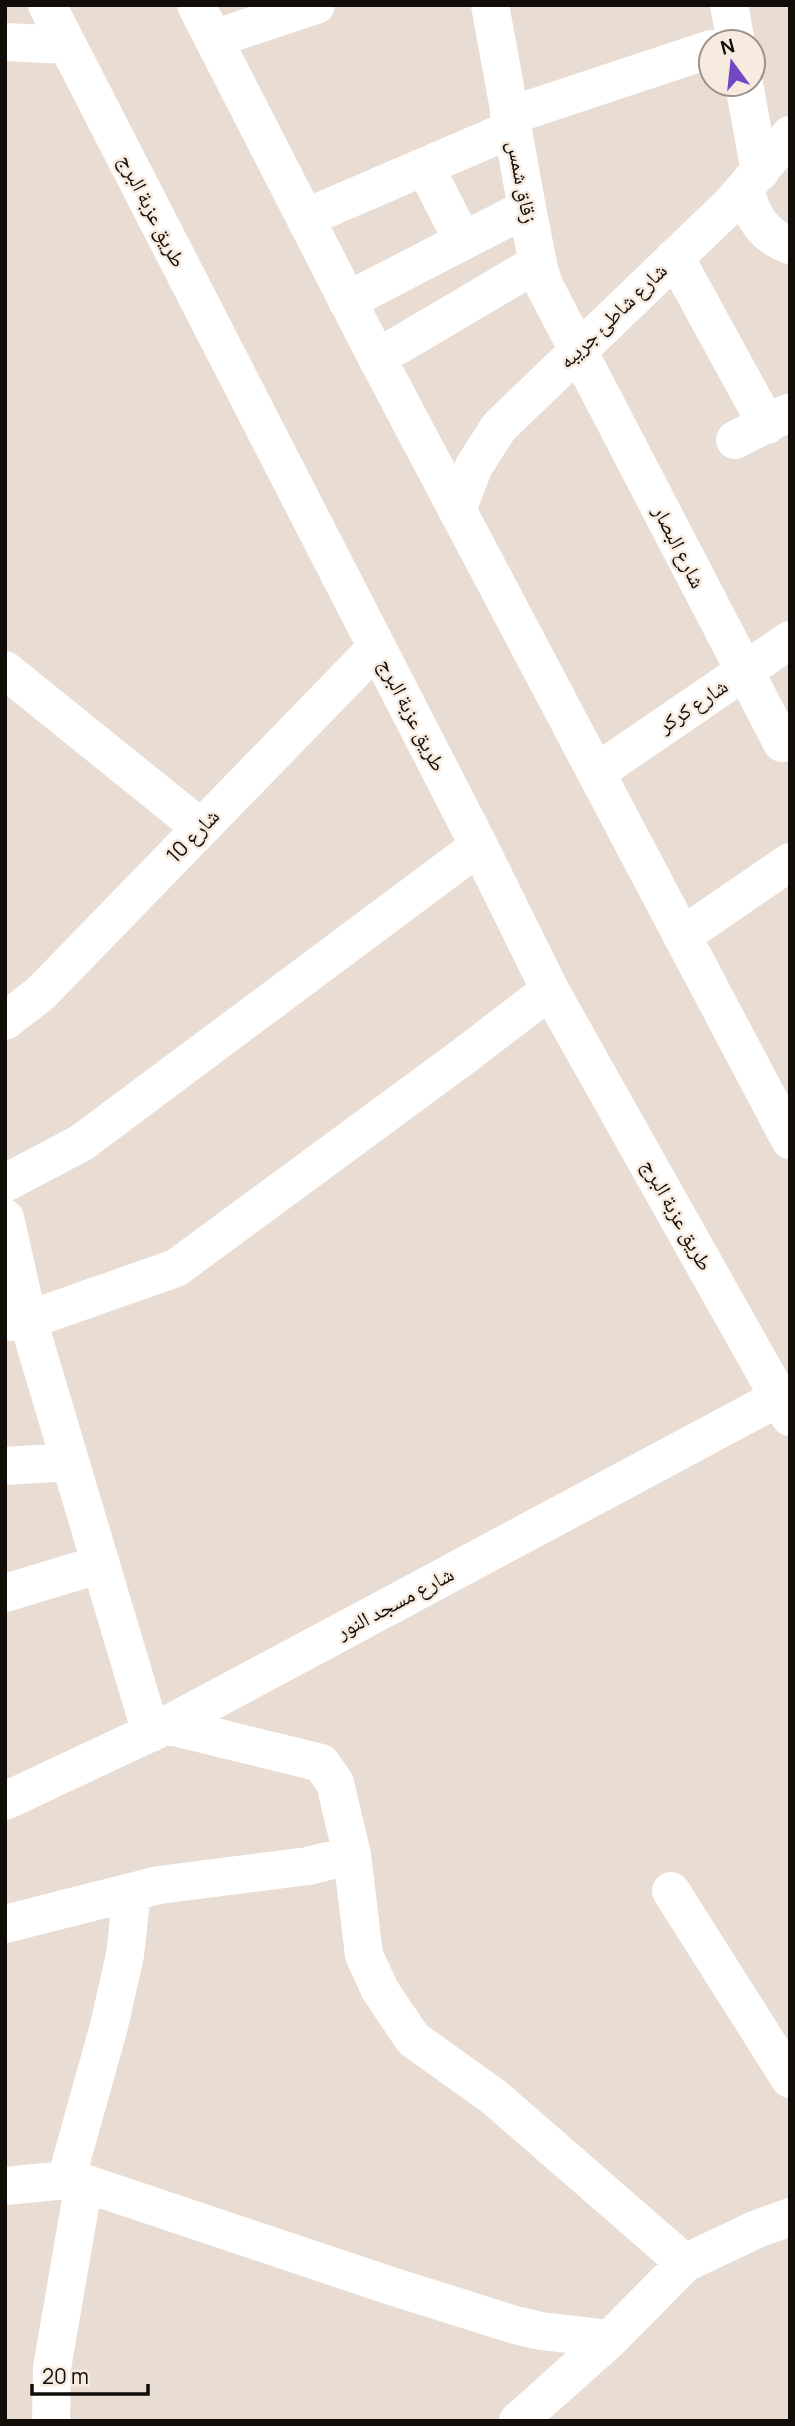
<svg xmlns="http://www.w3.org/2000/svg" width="795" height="2426" viewBox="0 0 795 2426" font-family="Manrope,'Noto Naskh Arabic',sans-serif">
	<rect width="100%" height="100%" fill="#e9dcd2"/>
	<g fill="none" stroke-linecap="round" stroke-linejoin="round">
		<path stroke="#fff" stroke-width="38" d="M47,5L479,846L550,990L790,1417
			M196,5L377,358L790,1140
			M490,5L527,208L539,269L544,285L782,743
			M729,5L736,42
			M213,39L316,5
			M5,42L67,45
			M744,84L760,172
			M509,116L711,49
			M425,167L463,241
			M746,188C749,213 764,237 790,245
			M305,218L512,129
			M675,257L767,425
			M347,301L527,208
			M377,358L538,263
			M735,440L788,413
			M457,510L474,466L499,427L731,204L790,135
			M5,670L201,828
			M597,772L790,640
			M682,936L790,862
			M5,1021L41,993L377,647
			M5,1183L81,1143L479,846
			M5,1218L28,1320L151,1733
			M5,1322L28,1320L176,1268L464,1056L550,990
			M5,1466L70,1462
			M5,1593L101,1564
			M5,1801L167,1725L780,1397
			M352,1855L364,1955L380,1990L413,2039L494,2097L685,2263
			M671,1891L790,2079
			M5,1924L159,1885L308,1866L352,1855L335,1783L321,1763L167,1725
			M66,2180L84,2183L388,2285L515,2325L541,2331L610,2339
			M5,2186L66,2180L109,2026L125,1955L132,1892
			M51,2421L52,2368L84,2183
			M518,2421L610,2339L685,2263L757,2229L790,2217"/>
	</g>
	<g text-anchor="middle" stroke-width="5" stroke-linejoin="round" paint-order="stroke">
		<g font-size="21" fill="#110d09" stroke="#f7eadf">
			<text transform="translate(522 182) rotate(79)" y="7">زقاق شمس</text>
			<text transform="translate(152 211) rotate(63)" y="7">طريق عزبة البرج</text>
			<text transform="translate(613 316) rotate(-44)" y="7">شارع شاطئ جريبه</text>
			<text transform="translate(679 547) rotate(63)" y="7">شارع البصار</text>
			<text transform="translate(693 706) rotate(-34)" y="7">شارع كركر</text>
			<text transform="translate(412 715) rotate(63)" y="7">طريق عزبة البرج</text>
			<text transform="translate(193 836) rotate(-46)" y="7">شارع 10</text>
			<text transform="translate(677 1215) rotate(61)" y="7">طريق عزبة البرج</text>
			<text transform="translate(395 1603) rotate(-28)" y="7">شارع مسجد النور</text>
		</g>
	</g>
	<rect width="795" height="2426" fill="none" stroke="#110d09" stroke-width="14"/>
	<g transform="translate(732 63) rotate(345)"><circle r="33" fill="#f7eadf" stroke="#9b9289" stroke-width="2"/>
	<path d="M0-5L12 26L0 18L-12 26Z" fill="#7148c1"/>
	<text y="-10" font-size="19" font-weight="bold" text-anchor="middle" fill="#110d09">N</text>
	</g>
	<path d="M32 2384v10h116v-10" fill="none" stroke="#110d09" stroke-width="3.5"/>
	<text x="42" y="2384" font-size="21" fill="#110d09" stroke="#f7eadf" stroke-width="5" paint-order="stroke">20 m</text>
</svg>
